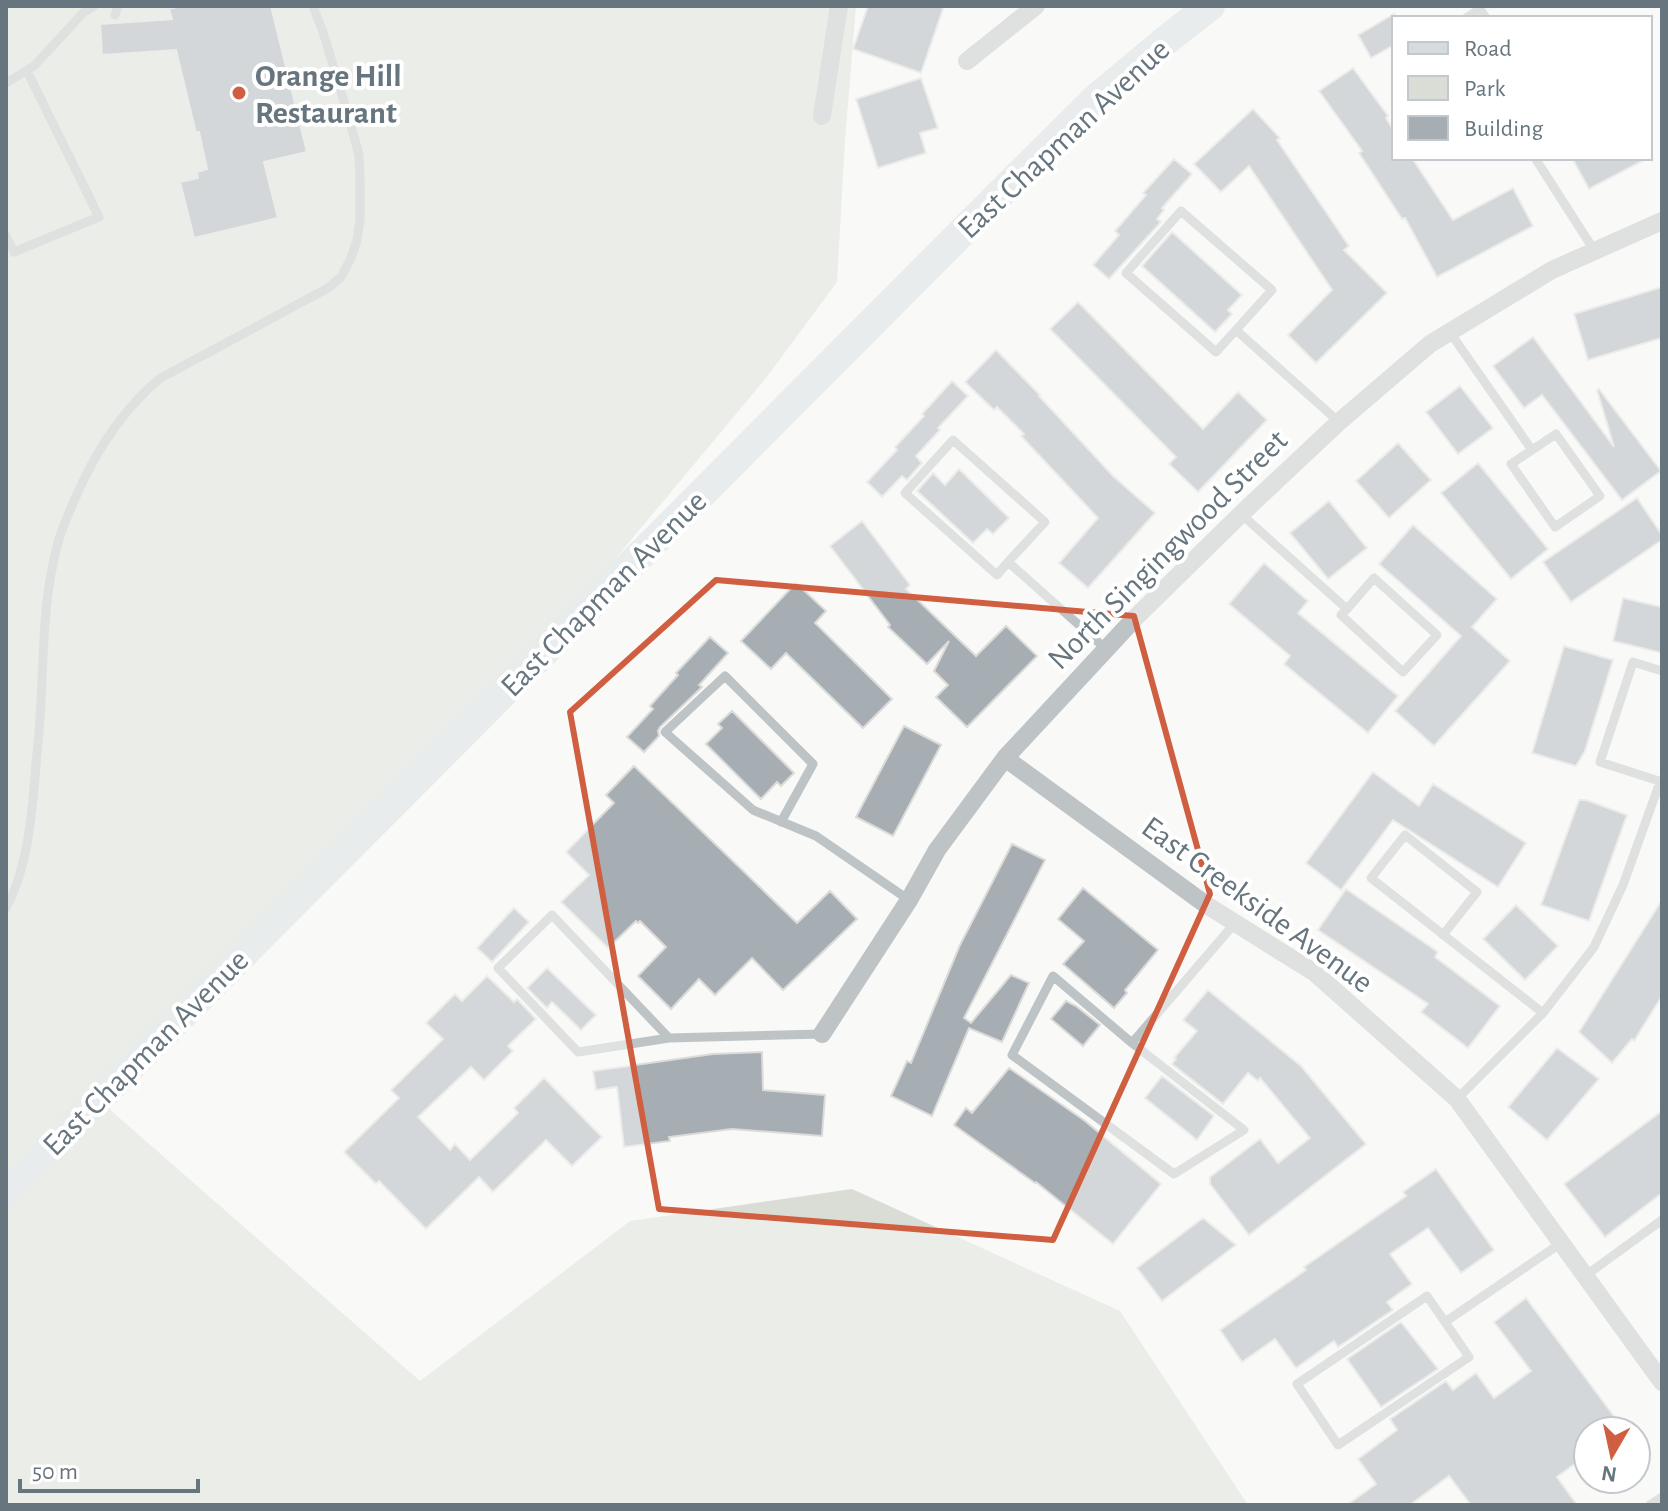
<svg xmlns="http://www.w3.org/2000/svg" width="1668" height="1511" viewBox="0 0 1668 1511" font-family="'Alegreya Sans',sans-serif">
	<rect width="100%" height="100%" fill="#f9f9f7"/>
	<path fill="#d9ddd6" d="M6,6H856L845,139L837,282L766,378L465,739L108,1108L420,1381L630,1221L852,1189L1120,1311L1248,1505H6Z"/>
	<path fill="#a6aeb3" stroke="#dbdbd9" stroke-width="2" d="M181,6H271L307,152L264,162L278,218L194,238L180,182L198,178L197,172L207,169L199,132L196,133L176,50L102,55L100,24L172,19L169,9Z
		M868,6H944L921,73L853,49Z
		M1394,14V45L1371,58L1358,35Z
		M1353,68L1388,116L1386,118L1394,131V158H1412L1453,220L1513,188L1533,226L1437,277L1405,218L1402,219L1359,153L1362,151L1319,91Z
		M921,78L938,128L920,133L926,153L878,168L856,99Z
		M1253,109L1280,138L1277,140L1349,246L1344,250L1387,293L1316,363L1288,335L1332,290L1249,166L1221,192L1194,164Z
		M1572,158H1648L1589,189Z
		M1174,159L1192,174L1162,208L1164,210L1157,219L1161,222L1109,279L1093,265L1119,235L1115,231L1146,195L1143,193Z
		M1172,232L1242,295L1228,310L1232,314L1215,332L1142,266Z
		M1662,287V338L1588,360L1574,314Z
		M1078,302L1203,429L1238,392L1267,420L1198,492L1169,464L1176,457L1050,329Z
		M1533,337L1614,447L1597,390L1599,389L1661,471L1622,500L1542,395L1524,408L1493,366Z
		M996,350L1040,395L1039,396L1113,476L1155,513L1088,588L1059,563L1098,518L1021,436L1024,434L997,407L994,410L965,382Z
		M952,381L968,396L938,428L940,430L916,456L922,463L907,480L902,476L882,497L867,482L897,450L895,447L924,416L922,414Z
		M1460,386L1493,428L1458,454L1426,412Z
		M1398,443L1431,480L1389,518L1356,481Z
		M1478,463L1548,549L1511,579L1441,493Z
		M959,469L1009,518L993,534L987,529L973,543L917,491L933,473L945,485Z
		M1637,498L1662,535V540L1571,602L1543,562Z
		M1329,501L1367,548L1328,579L1290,533Z
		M862,521L910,585L906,589L976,656L1006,626L1037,656L967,727L936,697L948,685L934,671L949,641L927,664L888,627L890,625L830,546Z
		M1413,525L1497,599L1472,627L1510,661L1434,746L1395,711L1461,636L1379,564Z
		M1264,563L1308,601L1298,613L1398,696L1368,733L1284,664L1290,656L1229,604Z
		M796,583L826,611L815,623L892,699L863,728L786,653L771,669L741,641Z
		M1623,598L1662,607V653L1613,641Z
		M710,637L728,653L699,685L702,687L700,689L660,727L658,731L659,736L644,752L627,737L653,709L650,706L678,675L676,673Z
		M1564,646L1613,660L1585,751L1576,766L1532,753Z
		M732,711L794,773L781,786L777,782L761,799L706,744L722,728L718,724Z
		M904,726L941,745L893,836L856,817Z
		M634,766L797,923L830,891L857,919L783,990L752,958L715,995L699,979L671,1009L638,976L666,947L640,921L638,923L636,921L608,948L561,902L589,875L566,852L614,803L606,795Z
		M1373,772L1419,806L1433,784L1526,843L1498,887L1393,820L1341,890L1306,863Z
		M1579,800H1586L1627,815L1589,921L1541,905Z
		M1012,844L1045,860L964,1018L971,1023L1011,975L1029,983L1002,1042L969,1028L932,1116L891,1096L907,1061L911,1063L960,945Z
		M1083,888L1158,950L1125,990L1127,993L1114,1008L1063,964L1084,941L1058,919Z
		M1346,889L1438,952L1435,957L1500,1006L1468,1048L1421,1012L1428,1004L1318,930Z
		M1662,900V996L1634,1041L1632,1039L1612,1063L1579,1032Z
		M1516,905L1558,946L1525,980L1483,939Z
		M514,908L529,922L492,962L477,948Z
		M547,968L596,1015L581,1030L552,1002L547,1008L527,988Z
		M487,976L514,1002L517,999L536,1019L508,1046L513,1051L484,1080L471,1067L418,1117L450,1150L455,1144L470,1160L518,1113L514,1108L544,1078L602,1137L572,1166L546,1140L493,1192L479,1177L426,1229L379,1181L376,1184L344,1152L399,1098L391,1090L443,1039L426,1023L455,994L462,1001Z
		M1208,990L1301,1066L1366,1144L1249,1235L1210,1184V1177L1260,1139L1278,1163L1310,1138L1260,1078L1258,1081L1248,1073L1223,1104L1172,1064L1176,1059L1174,1058L1197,1031L1183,1020Z
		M1066,1001L1076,1006L1100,1025L1083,1046L1051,1019Z
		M1557,1048L1599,1079L1547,1140L1508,1107Z
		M762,1052L763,1090L825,1095L822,1136L732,1129L669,1137L670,1141L624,1147L617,1087L596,1090L593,1071L713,1054Z
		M1009,1068L1085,1121L1161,1184L1113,1244L1036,1182L1035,1183L954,1125L966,1108L972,1113Z
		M1162,1076L1214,1116L1197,1140L1145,1098Z
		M1662,1111V1193L1605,1237L1564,1184Z
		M1436,1169L1494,1250L1461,1273L1428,1228L1390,1254L1412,1284L1387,1302L1393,1310L1338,1347L1334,1341L1296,1368L1275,1339L1242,1362L1220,1330L1306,1270L1304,1267L1406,1196L1403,1192Z
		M1203,1218L1236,1245L1162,1301L1137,1268Z
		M1526,1298L1625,1431H1588V1454L1557,1477L1577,1505H1471L1449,1476L1410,1505H1347L1376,1484L1358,1459L1397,1430L1390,1419L1446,1381L1453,1390L1476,1373L1494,1398L1531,1371L1494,1322Z
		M1401,1322L1438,1369L1381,1407L1347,1359Z"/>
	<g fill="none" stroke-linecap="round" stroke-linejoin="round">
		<path stroke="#bec3c6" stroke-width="9" d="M115,15L118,6
			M1466,18L1480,9L1486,18
			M6,83L34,66L83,13L94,6
			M1535,158L1594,250
			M6,236L14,252L99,217L27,71
			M1236,330L1272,290L1181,211L1126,273L1216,352L1236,330L1339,422
			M1449,331L1532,450L1511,464L1555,527L1600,496L1556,434L1532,450
			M1241,514L1347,609L1341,615L1403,672L1437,635L1374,578L1347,609
			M1008,562L1045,522L953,440L905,493L997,575L1008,562L1106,649
			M1662,671L1633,662L1600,762L1662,782
			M781,822L813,764L725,676L665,732L753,810L816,836L909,900
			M6,908C27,870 31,821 35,778C36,758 39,738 40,718C44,659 42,600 58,543C64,521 74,501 83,481C102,442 126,407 159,379L328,288L341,277L351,258L357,240L360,220V178L359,155L349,118L323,32L313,6
			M1443,935L1477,892L1405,835L1371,878L1543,1013
			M669,1038L578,1052L498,968L552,915L669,1038L822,1034
			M1132,1043L1244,1130L1174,1174L1012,1055L1053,976L1132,1043L1235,923
			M1457,1099L1543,1013L1594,947L1623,885L1660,782
			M1585,1276L1662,1220
			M1445,1322L1469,1357L1338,1445L1297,1384L1427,1296L1445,1322L1561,1243
			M1650,1505L1662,1497"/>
		<path stroke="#bec3c6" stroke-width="18" d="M967,61L1036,6
			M822,116L839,6
			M1005,758L1205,904L1315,973L1457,1099L1662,1382
			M822,1034L909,900L937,850L1005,758L1136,617L1241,514L1339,422L1430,344L1552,270L1662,221"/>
		<path stroke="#d6dbdd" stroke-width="30" d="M6,1192L1018,176L1098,97L1170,37L1210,6"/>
	</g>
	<path d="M0 0H1668V1511H0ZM716,580L1134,616L1210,894L1053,1240L659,1209L570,712Z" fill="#f9f9f7" fill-opacity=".55" fill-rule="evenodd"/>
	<path fill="none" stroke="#cf5f40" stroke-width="6" stroke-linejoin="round" d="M716,580L1134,616L1210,894L1053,1240L659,1209L570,712Z"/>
	<circle fill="#cf5f40" stroke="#fff" stroke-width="3" cx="239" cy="93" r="8"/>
	<g text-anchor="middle" stroke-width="8" stroke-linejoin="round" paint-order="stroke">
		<g font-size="32" font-weight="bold" fill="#66757e" stroke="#fff" text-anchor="start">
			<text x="255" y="86">Orange Hill<tspan x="255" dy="37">Restaurant</tspan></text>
		</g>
		<g font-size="32" fill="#66757e" stroke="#fff">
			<text transform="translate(1063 138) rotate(-43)" y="11">East Chapman Avenue</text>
			<text transform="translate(1167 549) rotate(-45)" y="11">North Singingwood Street</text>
			<text transform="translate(603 593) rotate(-45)" y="11">East Chapman Avenue</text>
			<text transform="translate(1258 904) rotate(36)" y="11">East Creekside Avenue</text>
			<text transform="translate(145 1052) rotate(-45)" y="11">East Chapman Avenue</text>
		</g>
	</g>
	<rect width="1668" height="1511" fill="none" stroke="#66757e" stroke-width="16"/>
	<rect x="1392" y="16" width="260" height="144" fill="#ffffff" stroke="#c2c8cb" stroke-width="2"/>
	<rect x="1408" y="42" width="40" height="12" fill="#d6dbdd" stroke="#c2c8cb" stroke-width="2"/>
	<text x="1464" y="56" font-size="24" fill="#66757e">Road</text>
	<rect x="1408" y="76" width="40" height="24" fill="#d9ddd6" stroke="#c2c8cb" stroke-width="2"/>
	<text x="1464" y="96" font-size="24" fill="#66757e">Park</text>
	<rect x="1408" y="116" width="40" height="24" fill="#a6aeb3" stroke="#c2c8cb" stroke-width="2"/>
	<text x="1464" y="136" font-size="24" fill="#66757e">Building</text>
	<g transform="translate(1612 1455) rotate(189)"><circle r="38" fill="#ffffff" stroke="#c2c8cb" stroke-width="2"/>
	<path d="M0-6L14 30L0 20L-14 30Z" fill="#cf5f40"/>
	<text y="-12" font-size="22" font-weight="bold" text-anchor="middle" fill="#66757e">N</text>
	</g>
	<path d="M20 1479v12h178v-12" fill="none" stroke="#66757e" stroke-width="4"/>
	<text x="32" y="1479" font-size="24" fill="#66757e" stroke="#ffffff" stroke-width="6" paint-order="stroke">50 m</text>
</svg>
